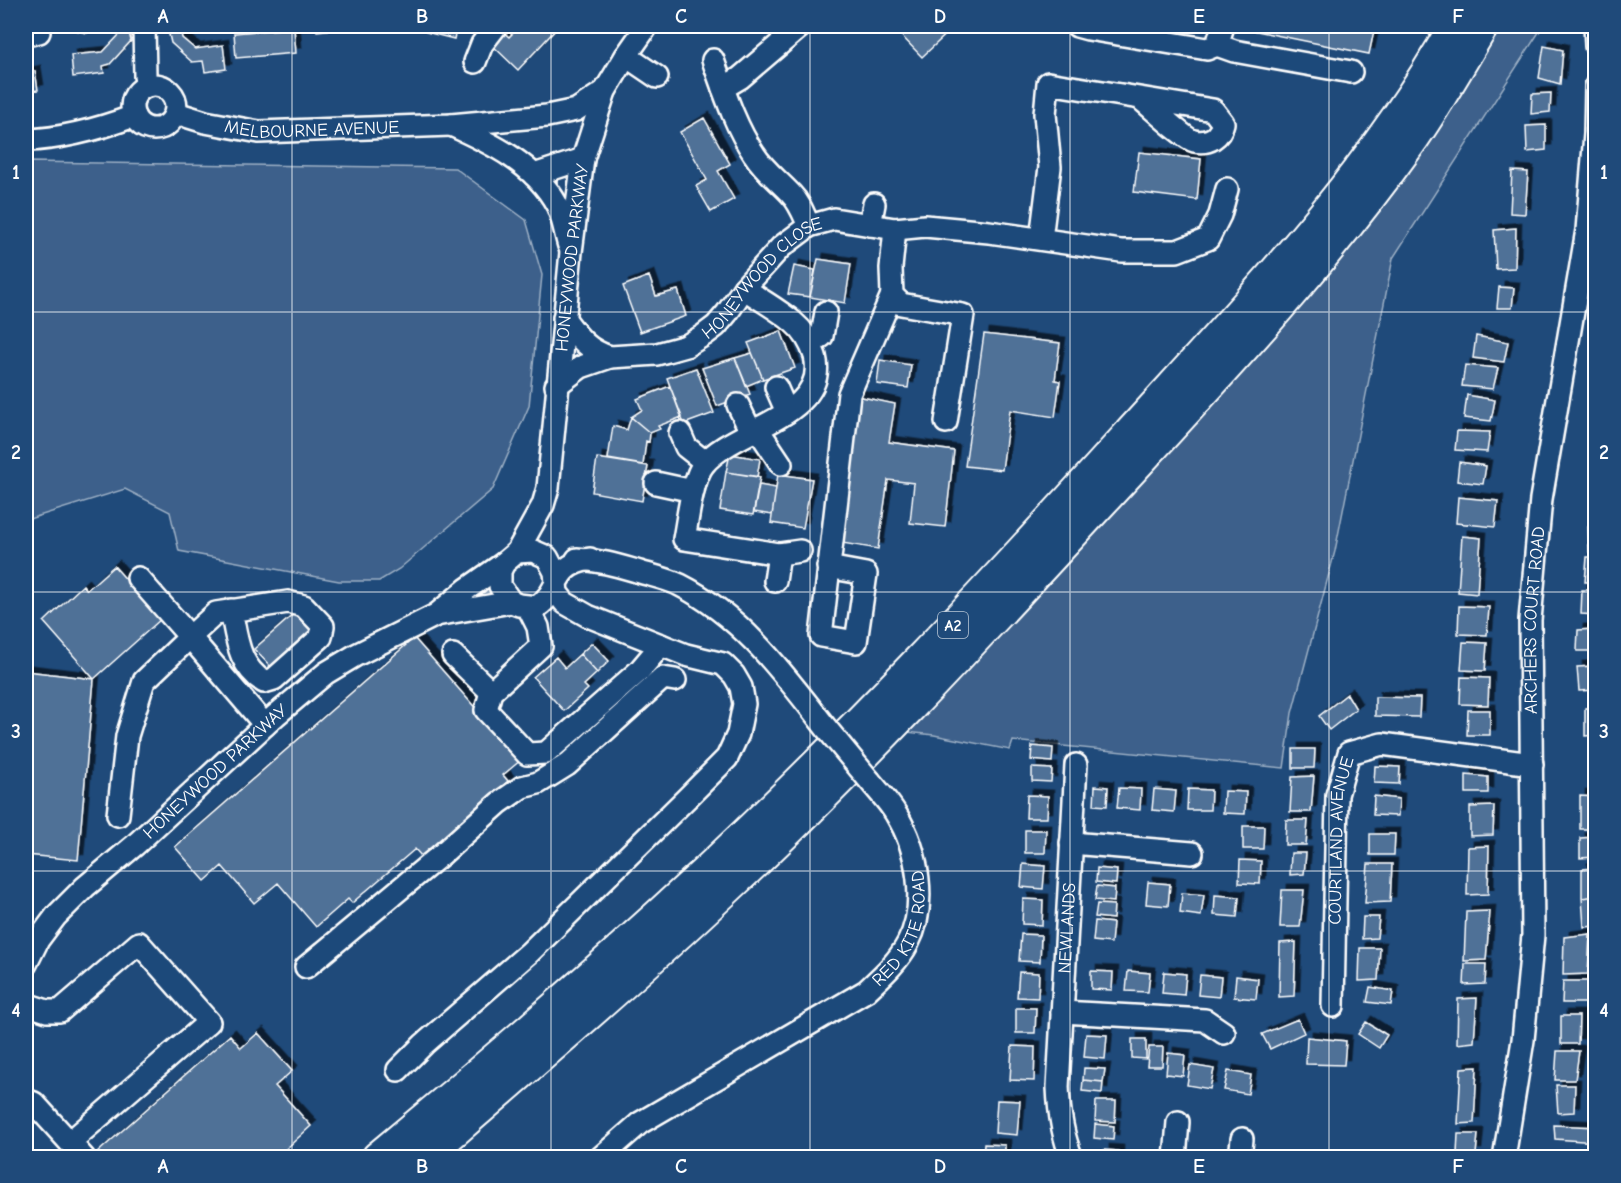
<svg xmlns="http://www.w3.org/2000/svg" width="1621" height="1183" viewBox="0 0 1621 1183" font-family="'Comic Neue',sans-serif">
	<defs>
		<filter id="shadow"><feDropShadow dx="5.5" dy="-5.5" stdDeviation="0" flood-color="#0009"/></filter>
	</defs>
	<rect width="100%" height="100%" fill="#1f4a7a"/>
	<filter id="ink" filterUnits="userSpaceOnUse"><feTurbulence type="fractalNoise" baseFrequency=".0167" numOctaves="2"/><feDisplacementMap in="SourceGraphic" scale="12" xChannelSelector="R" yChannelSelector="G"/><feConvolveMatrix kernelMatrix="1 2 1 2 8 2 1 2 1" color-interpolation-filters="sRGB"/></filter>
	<g filter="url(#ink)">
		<path fill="#3c618b" stroke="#9eb0c5" stroke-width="1.5" d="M1494,26H1543L1393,258L1335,551L1292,713L1284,768L1013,741L1010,750L934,735L906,732Z
			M26,162L455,168L526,220L542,275L529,406L493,489L399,569L379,581H339L179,551L170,512L125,489L26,520Z"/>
		<path fill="#507197" stroke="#fff" stroke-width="1.5" filter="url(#shadow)" d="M65,26H89L87,33L64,27Z
			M120,26H136L137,31L129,32L131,41L110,64L103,66L104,73L73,77L71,55L103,52L121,33Z
			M167,26H180L182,38L195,49L223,45L226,69L205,72L203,61L192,62L171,43Z
			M317,26H346V28L317,31Z
			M428,26H457L454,39L426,32Z
			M520,26H559L518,70L491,44L503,32L509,37Z
			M892,26H955L922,57Z
			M1177,26H1205L1204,30Z
			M1232,26H1375L1369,54Z
			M294,28L296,53L236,58L234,33Z
			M1544,46L1563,50L1560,84L1539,78Z
			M35,71L38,90L26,92V73Z
			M1551,93L1550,112L1531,114L1532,94Z
			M704,118L730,164L718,171L734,199L711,212L696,186L707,180L680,132Z
			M1546,125V150L1527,152L1526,126Z
			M1139,152L1201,159L1197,200L1134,192Z
			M1512,171L1528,172L1525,214L1510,213Z
			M1516,228L1515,268L1496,269L1494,230Z
			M818,259L851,264L845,303L810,297Z
			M794,266L815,270L810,297L788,294Z
			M649,276L656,296L678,290L686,316L640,332L623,286Z
			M1499,287L1514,288L1512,308H1497Z
			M781,331L795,368L763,379L748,343Z
			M984,334L1060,343L1055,380L1060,381L1055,417L1010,410L1002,470L965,466Z
			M1476,336L1508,342L1504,362L1473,358Z
			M752,353L763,379L746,386L735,358Z
			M735,358L750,394L717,406L702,368Z
			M880,360L911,365L908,388L877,384Z
			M1465,365L1498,368L1493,389L1462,386Z
			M696,368L714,413L684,424L667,378Z
			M670,386L682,417L658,426L660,429L650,433L631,417L642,410L637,399Z
			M1467,395L1495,400L1491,421L1464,418Z
			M857,396L895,404L889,442L954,451L945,527L910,523L914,483L888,480L878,549L842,543Z
			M631,417L650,433L649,442L646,441L643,465L608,459L613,426L627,430Z
			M1457,431L1490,432L1487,452L1455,450Z
			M730,454L760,459L757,477L726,472Z
			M597,458L648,466L642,501L592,492Z
			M1459,462L1486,466L1483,484L1457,481Z
			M726,472L760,477L753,515L720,510Z
			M1593,473H1596V496L1592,495Z
			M778,474L812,479L803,528L771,523Z
			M759,485L776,488L772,515L754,512Z
			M1458,497L1498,501L1495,527L1456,523Z
			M1590,503H1596V522L1589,523Z
			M1588,527H1596V552H1589Z
			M1462,536L1481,538L1477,594L1458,592Z
			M1587,557H1596V582H1585Z
			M114,566L161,619L94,679L44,622L83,585L87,590Z
			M1582,590H1596V615L1581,614Z
			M1459,606L1489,607L1487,635L1458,634Z
			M302,607L317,630L272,668L254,649Z
			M1596,629V651H1577L1578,630Z
			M414,638L521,760L503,775L508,781L467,817L469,821L436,850L433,846L422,857L415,849L352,903L348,899L316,927L278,883L254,903L222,866L205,881L175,847Z
			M1463,642L1487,643L1485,671L1461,670Z
			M592,643L609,661L597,673L580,654Z
			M580,654L597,673L584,685L588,689L564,711L533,677L556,657L565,668Z
			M1596,666V690L1579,691L1577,667Z
			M26,671L94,679L78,860L26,855Z
			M1461,677L1489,678L1488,705L1460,704Z
			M1347,694L1356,709L1329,730L1319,716Z
			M1375,697L1420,698L1419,717L1375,716Z
			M1596,707V735L1585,736V708Z
			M1468,710H1490V735H1467Z
			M1032,746L1053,748L1052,762L1031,760Z
			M1293,749H1315L1314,768H1293Z
			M1588,757H1596V789H1589Z
			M1375,766L1400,767L1399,784L1374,783Z
			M1032,768L1052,769L1051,782L1032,781Z
			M1466,775L1488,777V793H1466Z
			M1314,776L1311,812H1290L1292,777Z
			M1095,786L1108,787L1107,806L1094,805Z
			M1119,788L1141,789L1140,810L1117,808Z
			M1154,789L1176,791L1174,812L1152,810Z
			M1188,789L1211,790L1210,810H1187Z
			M1224,791L1246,792L1245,814L1223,813Z
			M1027,795L1048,796L1047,818H1026Z
			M1374,796L1399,799L1398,816L1373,815Z
			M1580,796L1596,797V829H1580Z
			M1494,806L1493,835L1470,836V807Z
			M1286,820H1308L1306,845H1285Z
			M1243,826H1264L1263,849H1243Z
			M1025,830H1046L1045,853H1025Z
			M1370,834H1395L1394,855H1370Z
			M1596,837V857L1580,858V838Z
			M1489,846L1488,894L1467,895L1468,847Z
			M1291,853H1306L1304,874L1290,875Z
			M1240,860L1261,861L1260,884L1239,883Z
			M1023,864L1045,866L1043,889L1021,887Z
			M1368,864H1392L1390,902L1365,903Z
			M1097,868L1117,870L1116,884L1096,882Z
			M1596,868V896L1582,898V869Z
			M1148,882L1170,884L1168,906L1146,904Z
			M1097,886L1115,888L1114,902L1095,900Z
			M1282,890H1304L1300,927H1280Z
			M1182,893L1204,895L1201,916L1180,913Z
			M1215,895L1239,897L1237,917L1214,915Z
			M1596,896V926L1584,927L1582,898Z
			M1023,899L1043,900L1042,925L1022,924Z
			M1097,904L1114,905L1113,919L1095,917Z
			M1490,911L1486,960L1464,961L1466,912Z
			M1363,917H1379L1377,938L1362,939Z
			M1095,921L1113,923L1111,943L1093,941Z
			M1021,934L1041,935L1040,962L1019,961Z
			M1590,934L1588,974L1563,975L1564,937Z
			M1296,942L1294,996L1279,997L1280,943Z
			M1360,948H1380L1378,980L1359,981Z
			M1465,964H1486L1485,984L1464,985Z
			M1091,971L1113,972L1112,990L1091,989Z
			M1128,971L1150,973L1148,992L1126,991Z
			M1019,972L1039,973L1038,998L1017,997Z
			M1164,972L1186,974L1184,995L1162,993Z
			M1200,975L1221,977L1219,997L1198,995Z
			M1236,976L1258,979L1256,999L1234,997Z
			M1563,981H1590L1586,1003H1562Z
			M1370,987L1393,991L1391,1005L1367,1002Z
			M1477,998L1474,1042L1457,1044L1458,999Z
			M1016,1008H1036L1035,1033H1016Z
			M1561,1016H1579L1578,1044H1561Z
			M1298,1019L1304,1033L1270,1049L1262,1034Z
			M1366,1022L1387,1035L1379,1048L1358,1034Z
			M258,1033L292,1071L275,1086L311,1126L276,1158H101L97,1153L230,1035L241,1048Z
			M1086,1034L1107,1035L1105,1059L1084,1057Z
			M1307,1037L1346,1041L1344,1065L1306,1064Z
			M1132,1039H1146V1059L1132,1058Z
			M1012,1046L1035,1047L1034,1081L1010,1080Z
			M1149,1047H1163L1162,1066H1147Z
			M1557,1051H1579L1575,1080H1555Z
			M1168,1053L1185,1055L1183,1076L1166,1074Z
			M1190,1065L1214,1069L1210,1089L1187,1085Z
			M1477,1067L1474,1123L1458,1124L1461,1068Z
			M1084,1068L1105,1069L1103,1082L1083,1080Z
			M1228,1071L1251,1075L1248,1094L1224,1090Z
			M1083,1080L1103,1082L1102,1093L1082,1091Z
			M1556,1085H1575L1574,1112L1558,1113Z
			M997,1100L1020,1101L1017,1135L995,1133Z
			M1096,1101H1116L1115,1122L1095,1121Z
			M1095,1124L1114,1126L1113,1140L1094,1138Z
			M1554,1125L1596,1127V1142L1555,1139Z
			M1458,1134H1478L1476,1154H1457Z
			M984,1144L1005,1145V1158H983Z
			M1104,1150L1118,1151V1158H1104Z"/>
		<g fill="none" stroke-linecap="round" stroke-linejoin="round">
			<g stroke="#fff" stroke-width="26">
				<g id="minor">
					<path d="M144,26L145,76L147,86"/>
					<path d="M1077,26L1088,29L1207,49L1217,45L1223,26"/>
					<path d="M1595,26L1596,46"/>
					<path d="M26,35L39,32"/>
					<path d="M1217,45L1234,51L1351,72"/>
					<path d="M626,56L657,77"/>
					<path d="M713,60C724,91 735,126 754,154C764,170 778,180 791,194C800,203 804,215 809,226"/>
					<path d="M475,62L482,44L496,26"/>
					<circle cx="154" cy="107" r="22"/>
					<path d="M723,88L740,78L801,26"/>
					<path id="s1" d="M176,113L205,122L259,132L451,125L547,116L576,110L605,91"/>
					<path d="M451,125C491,143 535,164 557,205C563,217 565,233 569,246"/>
					<path d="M26,140C64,139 99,129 134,116"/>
					<path d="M534,175L583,159"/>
					<path d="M870,225L874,204"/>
					<path d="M895,229L891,268L892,295L901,304L963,315L946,422"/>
					<path d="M1041,239L1050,167L1045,114L1048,83L1213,110L1223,123C1220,137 1209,144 1194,141C1185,139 1151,107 1141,99"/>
					<path d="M744,288C760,300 778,309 793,322C804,331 811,343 815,356C830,416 733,428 704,464C692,478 688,519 684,539L779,554L800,551"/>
					<path d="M564,318C578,337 587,350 610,357"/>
					<path d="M811,344L822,336L826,312"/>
					<path id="s2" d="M556,386L581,367L610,357L657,354L686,346L704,335L716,326L727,313L744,288L781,247L809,226L834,219L895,229L925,226L989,232L1121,251H1177L1208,239L1220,215L1227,189"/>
					<path d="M776,387L787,412"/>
					<path d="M738,405L751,432"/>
					<path d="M757,428L781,464"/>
					<path d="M680,433L686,447L705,462"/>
					<path d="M656,483L693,491"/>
					<path id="s3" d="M517,552L543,505L548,488L571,252L583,159L605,91L626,56L647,26"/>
					<path d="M577,559C600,560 619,566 640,572C653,576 668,579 680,585C743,617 784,674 827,729"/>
					<path d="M828,567L866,574L856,642L821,636L849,394L892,295"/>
					<path d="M138,578L190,637L216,613L288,602L304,606L323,626L321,637L274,679L264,682C238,665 237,639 231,610"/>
					<path d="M775,581L779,554"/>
					<path d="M528,607L538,627L541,646L491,692L486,710L527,754L546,753L639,671L661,645"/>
					<path d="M436,615L511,602"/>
					<path d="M453,655L491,692"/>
					<path d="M118,815L127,736L144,681L190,637L265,725"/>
					<path d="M1071,843L1192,853"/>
					<path id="s4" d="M26,964L38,940L56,916L85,887L135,845L276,715L326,673L356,655L436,615L467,589L504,563"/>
					<path d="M306,967L442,854L499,803L522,787L538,783L567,765L663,678L675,680"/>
					<path d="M26,1004L47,1011H60L139,943L209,1022L70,1142"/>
					<path id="s5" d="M1333,1006L1337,795L1349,753L1382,744L1532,764"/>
					<path d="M1062,1012L1205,1020L1224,1033"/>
					<path d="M398,1070L424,1044L529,953L687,798L727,758L738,734L744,704L741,687L734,675L723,664L686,655L588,616L565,603L557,593L555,572L547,557L533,551L517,552L504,563L500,571V586L511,602L519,605L537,607C564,588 549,567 590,559"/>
					<path d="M26,1100L34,1103L84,1158"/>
					<path id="s6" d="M600,1158L640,1123L866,991C882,976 898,962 908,943C928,905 918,849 896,814C889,802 879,792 870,781"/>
					<path id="s7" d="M1072,1158C1062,1135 1059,1112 1058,1087L1076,765"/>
					<path d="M1175,1158L1178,1122"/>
					<path d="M1240,1158L1242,1139"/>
					<path id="s8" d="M1504,1158L1523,1040L1533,935L1530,620L1541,499L1587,230L1595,134L1596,86"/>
				</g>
			</g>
			<g stroke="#fff" stroke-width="36">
				<path id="highway" d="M378,1158C490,1066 599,971 705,873C853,735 991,587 1127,437C1244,308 1370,178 1455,26
					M422,1158C525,1069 628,981 727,888C858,766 980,633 1102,501C1208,386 1316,273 1408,145C1435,107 1458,66 1482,26"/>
			</g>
			<use href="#minor" stroke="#1f4a7a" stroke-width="21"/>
			<use href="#highway" stroke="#1f4a7a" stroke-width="32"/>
			<g stroke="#fff" stroke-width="26" stroke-linecap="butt">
				<path id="minor-bridge" d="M827,729L870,781"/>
			</g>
			<use href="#minor-bridge" stroke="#1f4a7a" stroke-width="21"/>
		</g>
	</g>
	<path fill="none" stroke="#fff" stroke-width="1.5" stroke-opacity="0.55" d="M292,26V1158M551,26V1158M810,26V1158M1070,26V1158M1329,26V1158M26,312H1596M26,592H1596M26,871H1596"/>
	<g text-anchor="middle" stroke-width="4.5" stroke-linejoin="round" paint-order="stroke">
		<rect fill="#1f4a7a" stroke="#bcc9d7" stroke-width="1.5" x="938" y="612" width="30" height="26" rx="4.5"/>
		<g font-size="16" font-weight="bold" fill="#fff">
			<text x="953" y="631">A2</text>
		</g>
		<g font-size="18" fill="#fff" stroke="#1f4a7a">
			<text dy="6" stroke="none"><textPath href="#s1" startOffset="138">MELBOURNE AVENUE</textPath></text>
			<text dy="6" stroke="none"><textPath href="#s3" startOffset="303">HONEYWOOD PARKWAY</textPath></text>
			<text dy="6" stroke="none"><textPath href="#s2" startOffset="243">HONEYWOOD CLOSE</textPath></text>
			<text dy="6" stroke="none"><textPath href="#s8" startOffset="540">ARCHERS COURT ROAD</textPath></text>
			<text dy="6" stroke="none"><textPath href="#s4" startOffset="272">HONEYWOOD PARKWAY</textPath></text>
			<text dy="6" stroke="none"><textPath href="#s5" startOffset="166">COURTLAND AVENUE</textPath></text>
			<text dy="6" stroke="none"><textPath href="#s6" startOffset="390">RED KITE ROAD</textPath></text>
			<text dy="6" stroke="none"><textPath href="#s7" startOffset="232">NEWLANDS</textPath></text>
		</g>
	</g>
	<rect width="1621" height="1183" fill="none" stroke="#1f4a7a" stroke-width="66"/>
	<rect x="33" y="33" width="1555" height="1117" fill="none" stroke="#fff" stroke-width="2"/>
	<g font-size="20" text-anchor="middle" font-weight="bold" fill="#fff">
		<text x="163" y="23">A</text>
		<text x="422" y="23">B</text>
		<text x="681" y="23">C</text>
		<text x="940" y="23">D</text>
		<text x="1199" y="23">E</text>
		<text x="1458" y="23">F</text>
		<text x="16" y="179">1</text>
		<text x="1604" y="179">1</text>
		<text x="16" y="459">2</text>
		<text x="1604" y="459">2</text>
		<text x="16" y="738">3</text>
		<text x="1604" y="738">3</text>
		<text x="16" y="1017">4</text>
		<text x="1604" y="1017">4</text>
		<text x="163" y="1173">A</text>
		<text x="422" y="1173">B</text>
		<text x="681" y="1173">C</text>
		<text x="940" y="1173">D</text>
		<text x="1199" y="1173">E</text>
		<text x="1458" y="1173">F</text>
	</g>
</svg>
